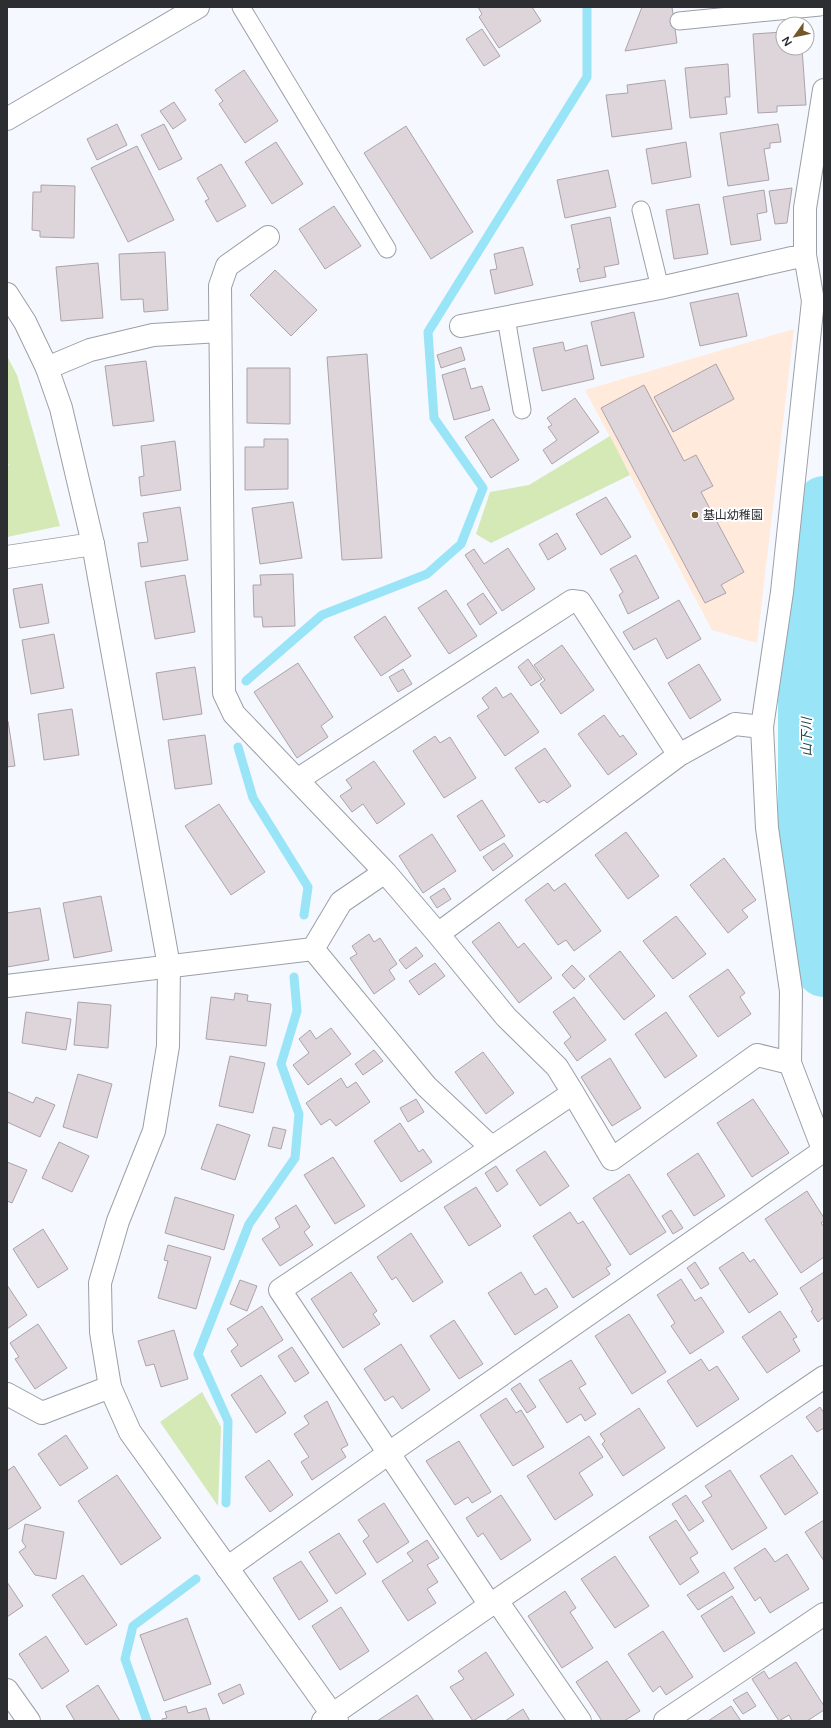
<svg xmlns="http://www.w3.org/2000/svg" width="831" height="1728" viewBox="0 0 831 1728" font-family="'Varela Round','Noto Sans JP',sans-serif">
	<rect width="100%" height="100%" fill="#f5f8ff"/>
	<path fill="#ffeadc" d="M794,329L757,643L712,630L585,390Z"/>
	<path fill="#d4e9b6" d="M7,356L17,375L60,526L7,537V466L9,465L7,461Z
		M610,436L630,475L491,543L476,534L490,492L529,485Z
		M202,1392L221,1427L218,1506L160,1422Z"/>
	<g fill="none" stroke-linecap="round" stroke-linejoin="round">
		<path stroke="#99e5f7" stroke-width="9" d="M246,681L322,615L427,574L461,544L483,488L434,418L428,332L587,77V7
			M238,747L253,798L308,887L304,915
			M226,1503L228,1421L198,1354L249,1224L295,1158L299,1114L281,1064L297,1011L294,977
			M147,1721L125,1659L133,1626L196,1579"/>
		<path stroke="#99e5f7" stroke-width="56" d="M824,504L817,547L806,702V834L813,906L824,969"/>
	</g>
	<path fill="#ded5da" stroke="#aca3a8" d="M478,7H532L541,21L499,48L479,17L482,14Z
		M642,7H672L677,43L625,51Z
		M482,29L500,56L484,66L466,39Z
		M783,32V48H802L806,105L777,106V112L758,113L753,34Z
		M728,64L730,97H725L727,114L690,118L685,68Z
		M244,70L278,121L245,143L219,104L223,101L215,90Z
		M665,80L672,129L612,137L606,95L628,93L627,85Z
		M174,102L186,120L173,129L160,111Z
		M117,124L127,145L97,160L87,139Z
		M164,124L182,159L159,170L141,135Z
		M778,124L781,142L770,143V148L764,149L769,180L728,186L720,133Z
		M406,126L473,232L431,259L364,153Z
		M276,142L303,184L272,204L245,162Z
		M686,142L691,177L652,184L646,149Z
		M137,146L174,220L128,242L91,168Z
		M221,164L246,206L217,222L205,201L209,199L197,178Z
		M608,170L616,207L565,218L557,180Z
		M41,185L75,186L74,238L40,237V231L32,230L33,192H41Z
		M792,188L787,223L775,224L769,191Z
		M764,190L767,212L757,214L761,240L731,245L723,197Z
		M699,204L708,254L674,259L666,210Z
		M334,206L361,246L325,269L299,229Z
		M610,217L619,264L604,267L606,277L580,282L577,269L580,268L571,225Z
		M523,247L533,285L495,294L490,270L497,269L494,254Z
		M165,252L168,310L144,312L143,299L121,300L119,254Z
		M98,263L103,318L61,321L56,267Z
		M275,270L317,310L291,336L250,295Z
		M738,293L747,336L700,346L690,303Z
		M634,312L644,357L601,366L591,322Z
		M563,342L565,351L587,345L594,379L542,391L533,348Z
		M461,347L465,360L441,368L437,355Z
		M367,354L382,558L342,560L327,357Z
		M146,361L154,421L113,426L105,366Z
		M716,364L734,399L673,432L654,397Z
		M247,368H290V424L247,423Z
		M465,368L471,389L482,386L490,410L454,420L442,375Z
		M644,385L684,461L696,455L713,486L701,492L744,572L721,585L726,593L705,603L601,408Z
		M575,398L599,432L552,464L543,450L557,440L548,427L552,425L547,418Z
		M493,419L519,460L491,478L465,437Z
		M264,439H288V489L245,490V447H264Z
		M175,441L181,490L141,496L139,477L144,476L141,446Z
		M606,497L631,537L601,555L576,514Z
		M293,502L302,558L260,564L252,508Z
		M180,507L188,560L141,567L138,543L148,542L143,513Z
		M557,533L566,549L548,560L539,544Z
		M508,548L535,589L502,611L465,555L474,549L484,564Z
		M636,555L659,598L628,614L619,595L623,592L610,569Z
		M293,574L295,626L263,627L262,617H254L253,585H261L260,575Z
		M185,575L195,632L155,639L145,582Z
		M42,584L49,623L20,628L13,589Z
		M446,590L477,636L449,654L418,608Z
		M483,593L497,613L480,625L467,604Z
		M679,600L701,639L667,659L656,638L634,650L623,632Z
		M385,616L411,656L381,676L354,637Z
		M54,634L64,688L31,694L22,640Z
		M562,645L594,690L561,714L540,684L545,680L534,665Z
		M528,659L542,679L531,686L518,667Z
		M298,663L333,717L321,726L328,737L297,758L254,692Z
		M699,664L721,700L690,719L668,683Z
		M195,667L202,714L163,720L156,673Z
		M403,669L412,684L398,692L389,677Z
		M496,687L503,698L511,693L539,732L505,756L477,716L489,708L482,698Z
		M72,709L79,755L44,760L38,714Z
		M604,715L620,737L623,735L637,754L608,775L578,734Z
		M8,721L15,766L7,767V722Z
		M205,735L212,784L175,789L168,740Z
		M435,736L440,743L450,737L476,778L444,798L413,751Z
		M545,748L571,786L547,803L544,800L539,803L515,768Z
		M374,761L405,804L377,824L363,804L352,812L340,796L352,788L346,780Z
		M482,800L505,836L480,851L457,816Z
		M219,804L265,872L231,895L185,826Z
		M626,832L659,876L628,899L595,855Z
		M432,834L456,871L423,893L399,856Z
		M504,843L513,856L493,871L483,857Z
		M724,858L756,900L742,910L748,917L728,933L690,885Z
		M548,883L554,891L565,883L601,931L574,951L566,940L558,945L525,900Z
		M444,888L451,899L437,908L430,897Z
		M101,896L112,951L74,958L63,903Z
		M40,908L49,960L7,967V913Z
		M676,916L706,954L673,979L643,941Z
		M499,922L518,948L524,943L552,978L519,1003L472,942Z
		M369,934L374,942L380,938L397,964L389,970L395,979L374,994L350,958L357,954L352,946Z
		M416,947L423,956L406,969L399,960Z
		M620,951L655,996L624,1020L589,976Z
		M435,963L445,976L419,995L409,981Z
		M572,965L585,979L574,989L562,975Z
		M728,969L745,993L740,997L751,1014L718,1037L689,996Z
		M235,993L248,995L247,1001L271,1004L266,1046L206,1039L211,997L234,1000Z
		M574,997L606,1040L577,1061L564,1043L571,1037L553,1012Z
		M78,1002L111,1005L108,1048L74,1045Z
		M26,1012L71,1019L66,1050L22,1043Z
		M666,1012L697,1056L665,1078L635,1034Z
		M331,1028L351,1054L308,1085L293,1065L309,1053L299,1039L310,1030L316,1039Z
		M374,1050L383,1061L363,1075L355,1064Z
		M483,1052L514,1093L486,1114L455,1072Z
		M230,1056L265,1063L253,1113L219,1106Z
		M610,1058L641,1108L612,1126L581,1077Z
		M78,1074L112,1084L97,1138L63,1127Z
		M341,1078L347,1088L356,1082L370,1102L336,1126L330,1119L321,1125L306,1103Z
		M8,1092L33,1103L36,1097L55,1105L40,1137L7,1122V1095Z
		M416,1099L424,1112L408,1122L400,1108Z
		M753,1099L789,1153L752,1177L717,1123Z
		M400,1123L419,1152L423,1149L432,1162L401,1182L374,1141Z
		M217,1124L250,1135L235,1180L201,1169Z
		M273,1127L286,1130L281,1149L268,1146Z
		M59,1142L89,1156L72,1192L42,1178Z
		M545,1151L569,1186L540,1206L516,1170Z
		M698,1153L725,1196L694,1216L667,1174Z
		M333,1157L365,1206L335,1224L304,1175Z
		M7,1162L27,1170L12,1203L7,1201Z
		M496,1166L508,1184L497,1192L485,1173Z
		M629,1174L666,1232L630,1255L593,1198Z
		M476,1187L501,1226L469,1246L444,1207Z
		M807,1191L824,1218V1221L821,1223L824,1227V1257L801,1273L765,1219Z
		M175,1197L234,1215L224,1250L165,1233Z
		M296,1205L310,1227L304,1232L313,1245L280,1266L262,1239L280,1227L275,1218Z
		M671,1210L683,1228L673,1234L662,1216Z
		M570,1212L578,1224L583,1221L611,1265L606,1268L610,1274L573,1298L533,1236Z
		M43,1229L68,1269L38,1288L13,1249Z
		M411,1233L443,1282L413,1302L396,1277L392,1280L377,1257Z
		M168,1245L211,1257L196,1309L158,1298L168,1261L164,1260Z
		M743,1252L750,1262L754,1259L778,1294L749,1313L719,1268Z
		M695,1262L709,1284L701,1289L687,1268Z
		M351,1272L377,1311L373,1314L380,1324L343,1348L311,1299Z
		M521,1272L535,1295L546,1288L558,1307L515,1335L488,1293Z
		M824,1272V1317L818,1322L811,1311L813,1310L800,1288Z
		M681,1279L695,1301L701,1297L724,1332L690,1354L671,1326L675,1323L657,1295Z
		M240,1280L257,1286L247,1311L230,1304Z
		M7,1285L27,1315L7,1329Z
		M262,1306L283,1340L241,1367L231,1351L238,1345L227,1329Z
		M780,1311L797,1337L793,1339L800,1351L767,1373L742,1337Z
		M629,1314L666,1372L632,1394L595,1336Z
		M454,1320L483,1364L459,1379L430,1336Z
		M38,1324L67,1368L35,1389L15,1359L19,1357L10,1343Z
		M174,1330L188,1379L161,1387L154,1364L146,1366L138,1341Z
		M401,1344L430,1390L402,1409L393,1396L385,1401L364,1369Z
		M292,1347L309,1373L295,1382L278,1356Z
		M701,1359L709,1371L717,1366L739,1399L697,1427L667,1381Z
		M571,1360L586,1384L579,1388L596,1414L585,1421L581,1414L567,1423L539,1380Z
		M261,1375L286,1413L256,1433L231,1395Z
		M520,1383L536,1407L527,1413L511,1389Z
		M506,1398L516,1413L521,1410L544,1447L513,1466L480,1415Z
		M327,1401L348,1445L341,1449L346,1457L312,1480L301,1462L309,1457L294,1434L309,1424L304,1416Z
		M820,1407L824,1413V1428L817,1432L806,1417Z
		M639,1408L665,1448L623,1476L602,1444L605,1441L600,1434Z
		M66,1435L88,1468L60,1486L38,1454Z
		M589,1436L603,1457L579,1473L593,1495L555,1520L527,1476Z
		M459,1441L491,1492L472,1503L468,1497L455,1505L426,1461Z
		M792,1455L818,1493L785,1515L760,1476Z
		M269,1460L293,1495L270,1512L245,1477Z
		M14,1466L41,1508L7,1530V1471Z
		M730,1470L767,1528L732,1550L702,1502L712,1496L705,1486Z
		M117,1475L161,1538L121,1565L78,1501Z
		M501,1495L531,1540L501,1560L483,1533L478,1537L466,1518Z
		M686,1495L704,1521L689,1531L672,1504Z
		M384,1503L409,1542L377,1563L363,1541L369,1536L358,1520Z
		M676,1520L698,1553L690,1558L699,1572L680,1585L649,1537Z
		M824,1520V1561L805,1532Z
		M25,1524L64,1532L56,1579L35,1575L19,1552L26,1547L22,1541Z
		M339,1533L366,1574L336,1594L309,1552Z
		M427,1540L439,1558L427,1565L438,1582L427,1589L436,1603L408,1621L382,1581L413,1561L407,1553Z
		M765,1548L775,1562L787,1554L809,1589L770,1613L760,1597L755,1601L734,1568Z
		M615,1556L649,1606L615,1628L581,1579Z
		M301,1561L328,1601L299,1620L273,1578Z
		M724,1572L734,1588L698,1610L687,1595Z
		M83,1575L117,1625L86,1645L52,1595Z
		M7,1582L23,1606L7,1617Z
		M565,1591L576,1608L570,1612L593,1648L562,1668L528,1616Z
		M732,1596L755,1633L724,1652L701,1616Z
		M341,1607L369,1651L340,1670L312,1626Z
		M187,1618L211,1684L164,1701L140,1635Z
		M663,1631L693,1677L666,1695L660,1686L653,1692L628,1654Z
		M46,1636L69,1671L42,1689L19,1654Z
		M486,1652L514,1695L473,1721L450,1687L464,1679L458,1671Z
		M607,1661L640,1711L624,1721H602L576,1682Z
		M796,1662L824,1706V1710L807,1721H792L789,1715L779,1721L752,1679L764,1671L769,1679Z
		M240,1684L244,1694L223,1704L218,1694Z
		M98,1685L120,1721H75L66,1706Z
		M747,1692L756,1706L743,1714L733,1700Z
		M417,1695L434,1721H377Z
		M186,1706L188,1713L206,1708L210,1721H162V1719L167,1718L165,1712Z
		M731,1706L741,1721H708Z
		M523,1709L530,1721H505Z"/>
	<g fill="none" stroke-linecap="round" stroke-linejoin="round">
		<g stroke="#9b9fa6" stroke-width="19">
			<path id="lane" d="M241,7L387,249
				M679,21L820,7
				M641,210L660,288
				M506,318L522,410"/>
		</g>
		<g stroke="#9b9fa6" stroke-width="24">
			<path id="street" d="M824,90L805,208V255L813,301L782,592L762,727L767,828L791,991L790,1063L824,1152
				M268,237L227,266L220,286L224,693L234,714L385,872L438,934L506,1017L557,1067L573,1093
				M461,326L660,288L805,255
				M47,368L90,350L153,335L220,331
				M7,557L93,544
				M297,780L572,601L580,602L679,755
				M385,872L341,902L313,949L426,1086L491,1147
				M438,934L679,755L735,724L762,727
				M7,986L313,949
				M7,1394L42,1413L110,1387
				M227,1568L389,1453L823,1151
				M497,1601L580,1721
				M490,1605L280,1290L573,1093L612,1159L757,1055L790,1063
				M7,1690L29,1721
				M323,1721L490,1605L824,1377
				M665,1721L824,1614"/>
		</g>
		<g stroke="#9b9fa6" stroke-width="24">
			<path id="secondary" d="M7,119L198,7
				M7,294L25,322L47,368L61,408L93,544L169,966L168,1046L154,1131L118,1221L100,1283L101,1332L110,1387L130,1432L337,1721"/>
		</g>
		<use href="#lane" stroke="#fff" stroke-width="17"/>
		<use href="#street" stroke="#fff" stroke-width="22"/>
		<use href="#secondary" stroke="#fff" stroke-width="22"/>
	</g>
	<circle fill="#74582b" stroke="#fff" stroke-width="1.5" cx="695" cy="515" r="4"/>
	<g text-anchor="middle" stroke-width="4" stroke-linejoin="round" paint-order="stroke">
		<g font-size="12" fill="#2c2e31" stroke="#fff" text-anchor="start">
			<text x="703" y="519">基山幼稚園</text>
		</g>
		<g font-size="13" font-style="italic" fill="#1d4149" stroke="#fff">
			<text transform="translate(806 737) rotate(-90)" y="5">山下川</text>
		</g>
	</g>
	<rect width="831" height="1728" fill="none" stroke="#2c2e31" stroke-width="16"/>
	<g transform="translate(795 36) rotate(237)"><circle r="19" fill="#ffffff" stroke="#ababad"/>
	<path d="M0-3L7 15L0 10L-7 15Z" fill="#74582b"/>
	<text y="-6" font-size="11" font-weight="bold" text-anchor="middle" fill="#2c2e31">N</text>
	</g>
</svg>
